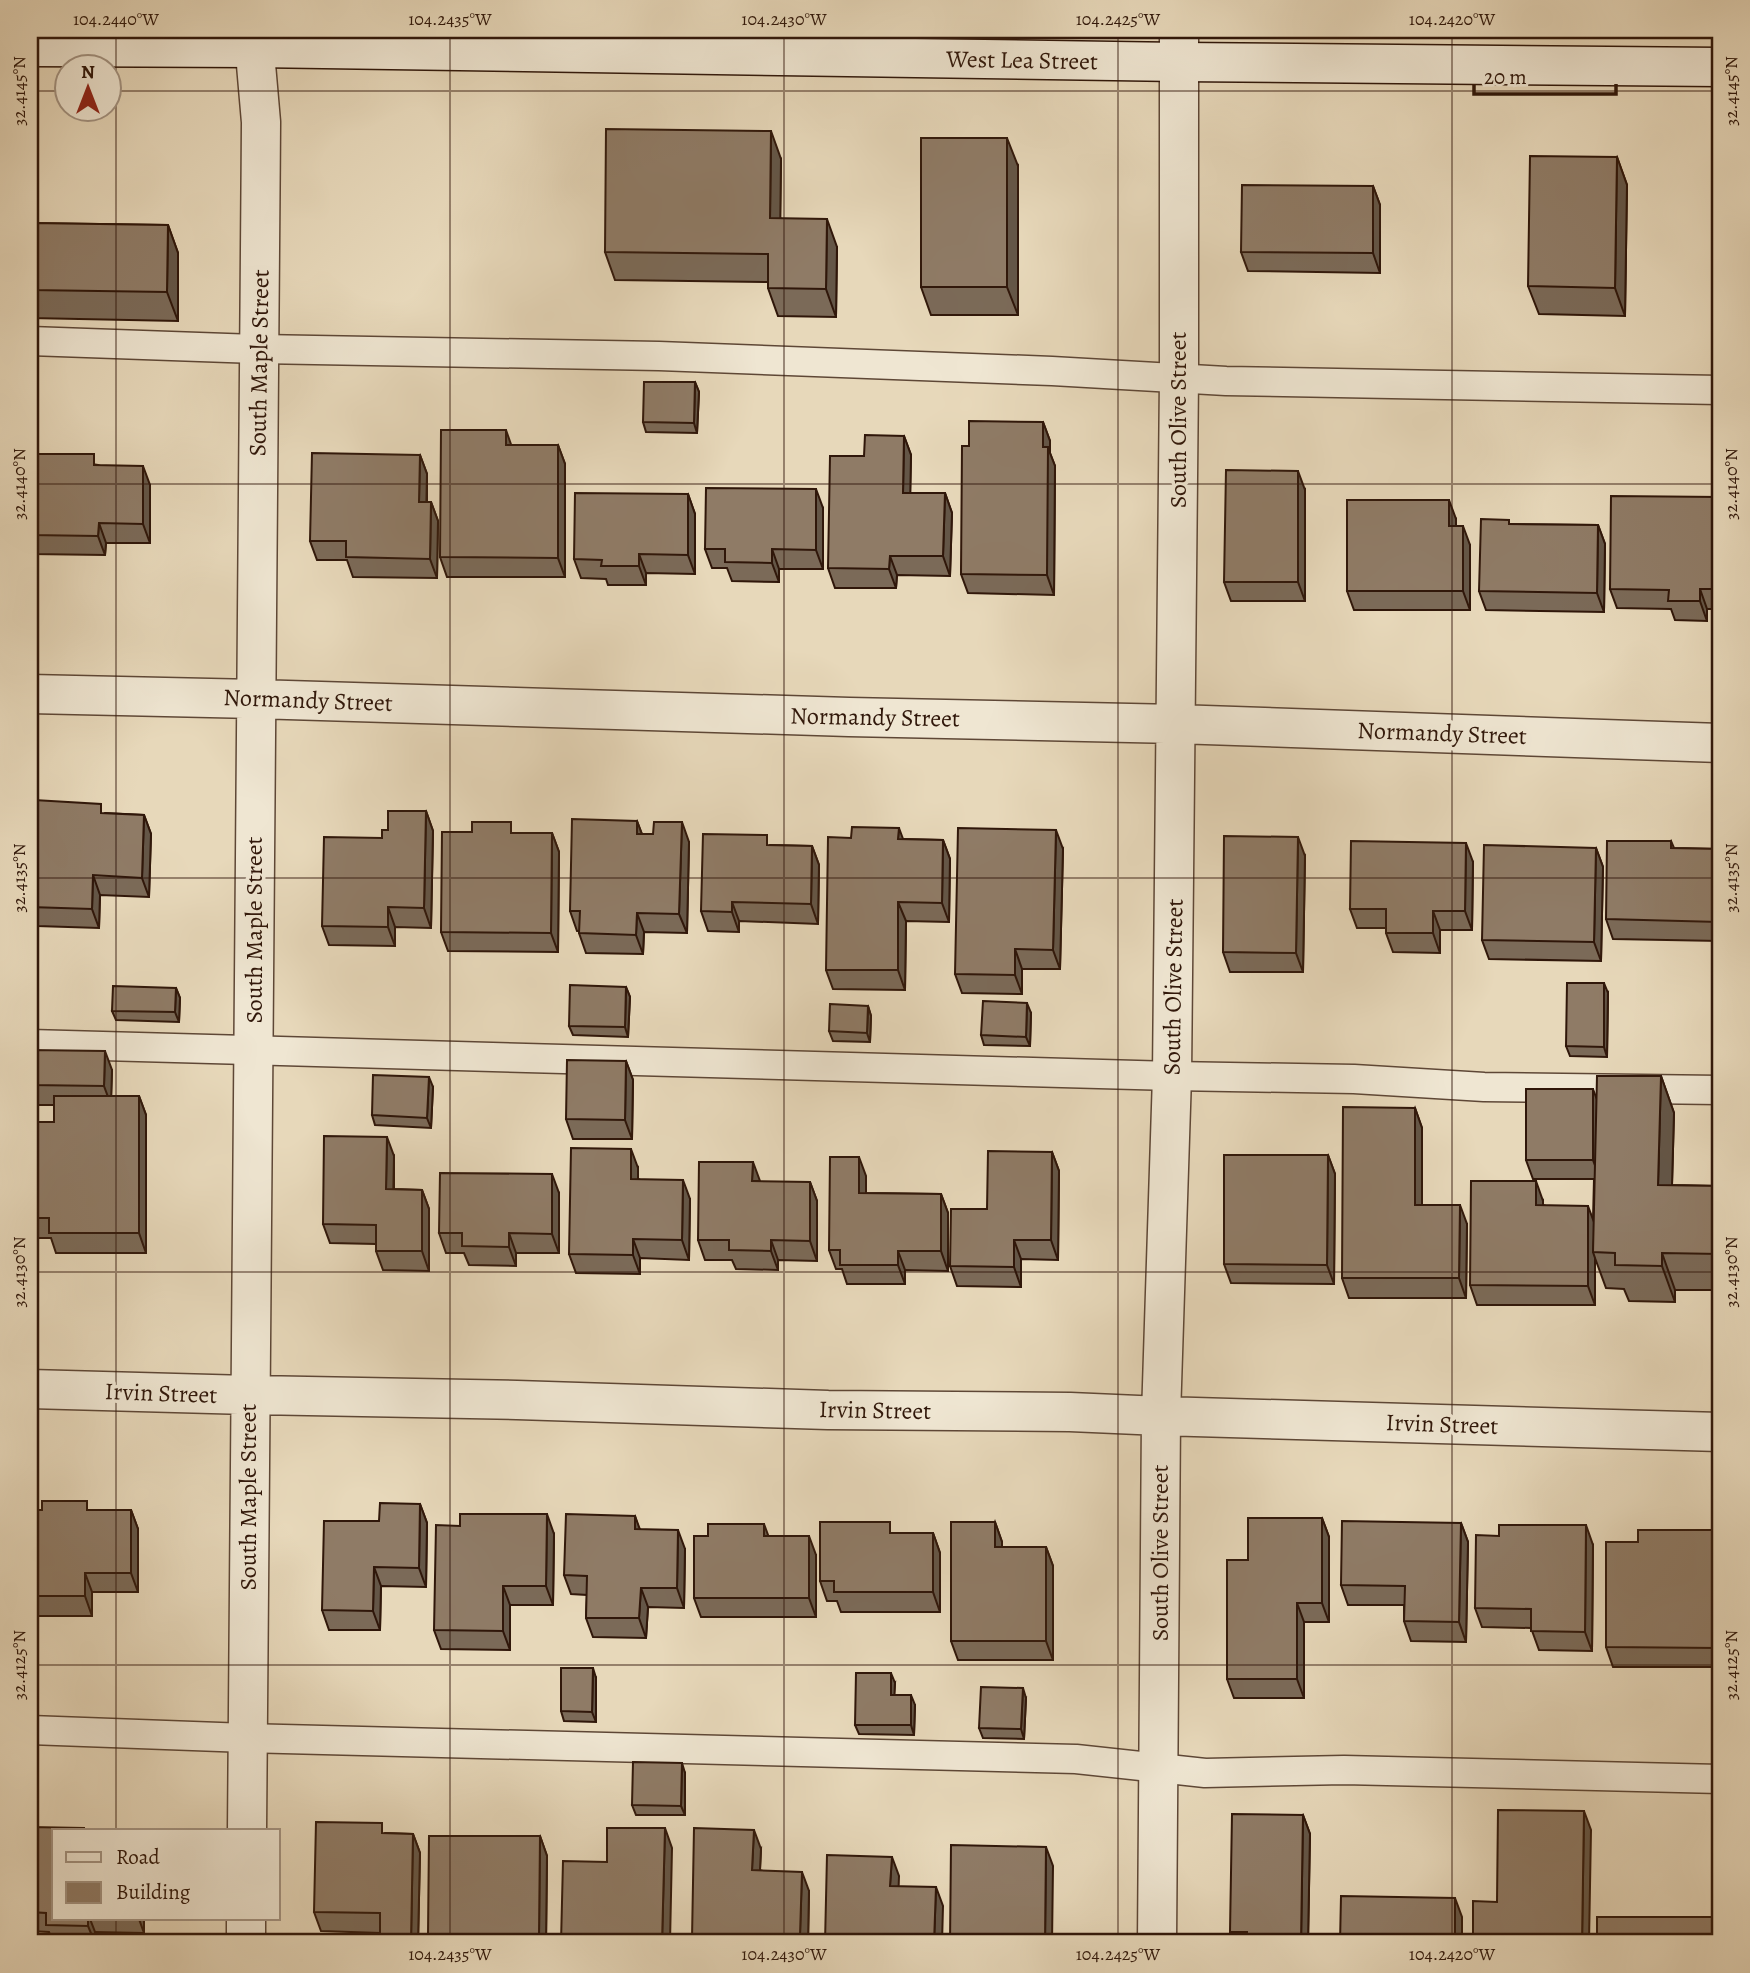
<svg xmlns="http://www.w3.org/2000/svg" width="1750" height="1973" viewBox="0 0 1750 1973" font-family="Alegreya,serif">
	<rect width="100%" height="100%" fill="#e7d8ba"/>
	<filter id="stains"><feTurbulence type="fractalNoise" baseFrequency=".00286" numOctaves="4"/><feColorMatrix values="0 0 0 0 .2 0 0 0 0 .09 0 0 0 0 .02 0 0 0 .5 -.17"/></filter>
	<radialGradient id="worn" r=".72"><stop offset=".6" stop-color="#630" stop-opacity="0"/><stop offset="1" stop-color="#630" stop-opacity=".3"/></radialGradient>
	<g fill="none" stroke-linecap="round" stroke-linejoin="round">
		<g stroke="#5e4736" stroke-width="31">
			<path id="lane" d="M30,341L259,349L659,356L1052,371L1226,381L1720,390
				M30,1044L1172,1076L1354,1079L1484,1087L1720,1090
				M30,1730L247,1738L1076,1759L1205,1773L1344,1770L1720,1779"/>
		</g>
		<g stroke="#5e4736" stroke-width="41">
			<path id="street" d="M30,694L255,699L849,717L1176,724L1720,743
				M30,1389L248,1395L517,1400L828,1410L1070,1412L1161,1416L1720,1432
				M247,1831C249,1262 257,692 261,122L253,30
				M246,1943V1919
				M1157,1943L1161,1416L1172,1076L1179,377V30"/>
		</g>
		<g stroke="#30170a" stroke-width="41">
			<path id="secondary" d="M30,47L255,48L1179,62L1720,67"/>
		</g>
		<use href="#lane" stroke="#efe6d2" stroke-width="28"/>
		<use href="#street" stroke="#efe6d2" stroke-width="38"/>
		<use href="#secondary" stroke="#efe6d2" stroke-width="38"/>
	</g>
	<path fill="#7b6a58" stroke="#30170a" stroke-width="2" d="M1617,157L1627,185L1625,316L1539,314L1528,286Z
		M781,159L780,218L837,247L836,317L778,316L768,288V282L615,280L605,252Z
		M1018,166V315H931L921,287Z
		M1373,186L1380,205V273L1248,271L1241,252Z
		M30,223L168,225L178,253V321L30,318Z
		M695,382L699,392L697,433L646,432L643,422Z
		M1043,422L1050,441V453L1055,466L1054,595L968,593L961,574L969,446Z
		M904,436L911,455L910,493H945L952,513L950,576L897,575L896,588H835L828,568L864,456Z
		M558,445L565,464V577H447L440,557Z
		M30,454L98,465L150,485V543H106L105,555L31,554L30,550Z
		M420,455L427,474V502H431L438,521L437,578L353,577L347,560H317L310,541Z
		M1305,490V601H1231L1224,582Z
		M688,494L695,514V574L646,573V585H608L606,579L581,578L574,559Z
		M1720,497V609H1707V621L1675,620L1671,609L1617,608L1610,589Z
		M823,508V569H779V582L732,581L727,568H712L705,549Z
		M1456,519V526L1470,545V610H1354L1347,591Z
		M1510,524L1598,525L1605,544L1604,612L1486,610L1479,591Z
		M426,811L433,831L431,928L395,927V946L329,945L322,926L388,830Z
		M105,813L144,815L151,834L149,897L100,895L99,928L37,926L30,907Z
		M637,821L642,834L689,842L687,933L644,932L643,954L586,953L579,933V931H577L570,911Z
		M515,833H552L559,852L558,952L448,951L441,932Z
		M903,839L943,840L950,859L949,922L906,921L905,990L833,989L826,970Z
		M1671,841L1674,848L1720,849V941L1613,939L1606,919Z
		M770,845L812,846L819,865L818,924L739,921V932L708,931L701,911Z
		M1596,848L1603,867L1601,961L1489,959L1482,940Z
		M1063,849L1060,969H1022V994L962,993L955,974Z
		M1305,856L1303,972H1230L1223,952Z
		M1473,862L1472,930H1440V953L1393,952L1386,933V928H1357L1350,909Z
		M626,987L630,997L628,1037L573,1035L569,1026Z
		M176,988L180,998L179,1022L116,1020L112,1011Z
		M1608,993L1607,1057L1570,1056L1566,1046Z
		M868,1006L871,1016L870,1042L833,1041L829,1031Z
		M1031,1013L1030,1046L984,1045L981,1035Z
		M30,1050L112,1070L111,1096H139L146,1115V1253H56L51,1238H31L30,1235V1122H54V1105H30Z
		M626,1061L633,1080L632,1139H573L566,1119Z
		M1661,1076L1674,1113L1672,1185L1720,1186V1290H1675V1302L1629,1301L1624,1289L1606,1288L1595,1258V1305H1477L1470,1285L1543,1201V1205L1593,1220L1594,1179H1533L1526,1160L1596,1098Z
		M433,1087L431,1128L375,1125L372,1115Z
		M1415,1108L1422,1128V1205L1467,1224L1466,1298H1349L1342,1278Z
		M1052,1152L1059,1171L1058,1260L1021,1259V1287L957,1286L950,1266L987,1209Z
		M1328,1155L1335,1174L1334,1284L1231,1283L1224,1264Z
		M394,1156V1189L422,1190L429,1209V1271L383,1270L376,1251V1244L330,1243L323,1224Z
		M638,1168V1179L690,1199L689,1260L640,1258V1274L576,1273L569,1254Z
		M866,1176V1193L941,1194L948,1213V1271L905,1270V1284H847L842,1269H836L829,1250Z
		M760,1182H810L817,1201V1261L778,1260V1270L736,1269L732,1260H705L698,1240Z
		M559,1193V1253H516V1266L469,1265L464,1253H446L439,1233Z
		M420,1504L427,1523L426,1587L381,1586L380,1630H329L322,1610L379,1521Z
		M30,1510H131L138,1529V1592H92V1616H32L30,1609Z
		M635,1516L639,1529L685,1549L684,1608L648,1607L646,1638L593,1637L586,1618L587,1595L571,1594L564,1575Z
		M1322,1518L1329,1537V1622H1304V1698H1234L1227,1679L1248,1560Z
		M995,1522L1002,1542V1547H1046L1053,1566V1660H958L951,1641Z
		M1461,1523L1468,1542L1466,1642L1411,1641L1404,1621V1605H1348L1341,1585Z
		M1718,1530L1720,1535V1667H1613L1606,1647L1638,1542Z
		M894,1533H933L940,1553V1612H841L837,1601H827L820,1581Z
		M554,1534L553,1605H510V1650L441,1649L434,1630Z
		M769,1536L816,1555V1617H701L694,1598Z
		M1593,1545L1592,1651L1539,1650L1531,1628L1482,1627L1475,1608Z
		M596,1678V1722L564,1721L561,1711Z
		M895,1683L894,1695L915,1705L914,1735L859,1734L855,1725Z
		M1026,1698L1024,1739L983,1738L979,1728Z
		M685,1773V1815H636L632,1805Z
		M1303,1815L1310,1834L1308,1943H1234L1230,1932Z
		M30,1827L54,1919H144V1933L95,1932V1943H53L49,1932L30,1931Z
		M385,1833L413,1834L420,1853L418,1943H381L380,1933L321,1931L314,1912Z
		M540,1836L547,1856L546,1943H432L428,1935Z
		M761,1849L760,1870L809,1891L808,1943H693L692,1939Z"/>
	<path fill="#645647" stroke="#30170a" stroke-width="2" d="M771,131L781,159L780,246L770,218Z
		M1007,138L1018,166V315L1007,287Z
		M1617,157L1627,185L1625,316L1615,288Z
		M1373,186L1380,205V273L1373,253Z
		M827,219L837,247L836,317L826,289Z
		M168,225L178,253V321L167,292Z
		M695,382L699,392L697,433L694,423Z
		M1043,422L1050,441V453L1055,466L1054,595L1047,575L1043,447Z
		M506,430L513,450L506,445Z
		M904,436L911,455L910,512L903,493Z
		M558,445L565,464V577L558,558Z
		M420,455L427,474L426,521L419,502Z
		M143,466L150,485V543L143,524Z
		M1298,471L1305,490V601L1298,582Z
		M816,489L823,508V569L816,550Z
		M945,493L952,513L950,576L943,556Z
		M688,494L695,514V574L688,555Z
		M1449,500L1456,519V545L1449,526Z
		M431,502L438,521L437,578L430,559Z
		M99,523L106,543L105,555L98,536Z
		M1598,525L1605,544L1604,612L1597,593Z
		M1463,526L1470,545V610L1463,591Z
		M772,549L779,569V582L772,563Z
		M639,554L646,573V585L639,566Z
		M890,556L897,575L896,588L889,569Z
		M1700,589L1707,609V621L1700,601Z
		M426,811L433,831L431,928L424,908Z
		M144,815L151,834L149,897L142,878Z
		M637,821L644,840L637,834Z
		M682,822L689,842L687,933L679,914Z
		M899,828L906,847L898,839Z
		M1056,830L1063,849L1060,969L1053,950Z
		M552,833L559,852L558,952L551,933Z
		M1298,837L1305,856L1303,972L1296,953Z
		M943,840L950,859L949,922L942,903Z
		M1466,843L1473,862L1472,930L1465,911Z
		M812,846L819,865L818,924L811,904Z
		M1596,848L1603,867L1601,961L1594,942Z
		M93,875L100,895L99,928L92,909Z
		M732,902L739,921V932L732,912Z
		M898,902L906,921L905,990L898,970Z
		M388,907L395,927V946L388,927Z
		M1433,911L1440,930V953L1433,933Z
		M637,913L644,932L643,954L636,935Z
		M1015,949L1022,969V994L1015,975Z
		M1604,983L1608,993L1607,1057L1604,1047Z
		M626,987L630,997L628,1037L625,1027Z
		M176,988L180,998L179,1022L175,1012Z
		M1027,1003L1031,1013L1030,1046L1026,1037Z
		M868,1006L871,1016L870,1042L867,1033Z
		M105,1051L112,1070L111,1105L104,1086Z
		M626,1061L633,1080L632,1139L625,1120Z
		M1661,1076L1674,1113L1671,1221L1658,1185Z
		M429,1077L433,1087L431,1128L427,1118Z
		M1593,1089L1600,1108V1179L1593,1160Z
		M139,1096L146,1115V1253L139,1233Z
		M1415,1108L1422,1128V1224L1415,1205Z
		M387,1137L394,1156L393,1209L386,1189Z
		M631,1149L638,1168V1198L631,1179Z
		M1052,1152L1059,1171L1058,1260L1051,1240Z
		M1328,1155L1335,1174L1334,1284L1327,1265Z
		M859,1157L866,1176V1213L859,1193Z
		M753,1162L760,1181H752Z
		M552,1174L559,1193V1253L552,1234Z
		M683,1180L690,1199L689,1260L682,1240Z
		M1536,1181L1543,1201V1224L1536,1205Z
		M810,1182L817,1201V1261L810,1241Z
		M422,1190L429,1209V1271L422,1251Z
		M941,1194L948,1213V1271L941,1251Z
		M1460,1205L1467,1224L1466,1298L1459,1278Z
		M1588,1206L1595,1225L1593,1252L1595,1258V1305L1588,1286Z
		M509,1233L516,1253V1266L509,1247Z
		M633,1239L640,1258V1274L633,1255Z
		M771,1240L778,1260V1270L771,1251Z
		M1014,1240L1021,1259V1287L1014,1267Z
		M898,1251L905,1270V1284L898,1265Z
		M1662,1253L1675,1290V1302L1662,1266Z
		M420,1504L427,1523L426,1587L419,1568Z
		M131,1510L138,1529V1592L131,1573Z
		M547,1514L554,1534L553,1605L546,1586Z
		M635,1516L642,1535L635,1529Z
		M1322,1518L1329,1537V1622L1322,1603Z
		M995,1522L1002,1542V1566L995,1547Z
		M1461,1523L1468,1542L1466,1642L1459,1622Z
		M764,1524L771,1543L764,1536Z
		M1586,1525L1593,1545L1592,1651L1585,1632Z
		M678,1530L685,1549L684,1608L677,1588Z
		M1718,1530L1720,1535V1655L1718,1648Z
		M933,1533L940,1553V1612L933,1592Z
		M809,1536L816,1555V1617L809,1598Z
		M1046,1547L1053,1566V1660L1046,1641Z
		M374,1567L381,1586L380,1630L373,1611Z
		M85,1573L92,1592V1616L85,1596Z
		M503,1586L510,1605V1650L503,1631Z
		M641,1588L648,1607L646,1638L639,1618Z
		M1297,1603L1304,1622V1698L1297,1679Z
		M593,1668L596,1678V1722L592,1712Z
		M891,1673L895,1683L894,1704L891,1695Z
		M1023,1688L1026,1698L1024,1739L1021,1729Z
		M911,1695L915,1705L914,1735L911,1725Z
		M682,1763L685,1773V1815L681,1806Z
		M1584,1811L1591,1830L1589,1943H1582Z
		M1303,1815L1310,1834L1308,1943H1301Z
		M665,1828L672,1848L670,1943H662Z
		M754,1830L761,1849L759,1889L752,1870Z
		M413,1834L420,1853L418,1943H412L411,1941Z
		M540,1836L547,1856L546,1943H542L539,1936Z
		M1046,1847L1053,1866L1052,1943H1045Z
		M892,1857L899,1876L898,1905L890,1886Z
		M802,1872L809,1891L808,1943H803L800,1935Z
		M936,1887L943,1906L942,1943H934Z
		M1455,1898L1462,1917V1943H1455Z
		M1713,1917L1720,1936V1943H1713Z
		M88,1919H90L95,1932V1943L88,1926Z
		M139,1919H144V1933Z"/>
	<path fill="#8f7b66" stroke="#30170a" stroke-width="2" d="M606,129L771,131L770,218L827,219L826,289L768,288V254L605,252Z
		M921,138H1007V287H921Z
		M1530,156L1617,157L1615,288L1528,286Z
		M1242,185L1373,186V253L1241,252Z
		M30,223L168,225L167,292L30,290Z
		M644,382H695L694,423L643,422Z
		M969,421L1043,422V447H1048L1047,575L961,574L962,446H969Z
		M441,430H506V445H558V558L440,557Z
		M865,435L904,436L903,493H945L943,556H890L889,569L828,568L830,456H864Z
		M312,453L420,455L419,502H431L430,559L346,557V541H310Z
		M30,454H94V465L143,466V524L99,523L98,536L30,535Z
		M1226,470L1298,471V582H1224Z
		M706,488L816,489V550L772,549V563L725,562V549H705Z
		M575,493L688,494V555L639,554V566H601L602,560L574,559Z
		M1611,496L1720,497V589H1700V601H1668L1669,590L1610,589Z
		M1347,500H1449V526H1463V591H1347Z
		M1481,519L1509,520V524L1598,525L1597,593L1479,591Z
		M34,800L101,804V813L144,815L142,878L93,875L92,909L30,907Z
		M388,811H426L424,908L388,907V927L322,926L324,837L382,838V830H388Z
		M572,819L637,821V834H653L654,822H682L679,914L637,913L636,935L579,933L580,911H570Z
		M472,822H511V833H552L551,933L441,932L442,832H472Z
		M852,827L899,828L898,839L943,840L942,903L898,902V970H826L828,837L851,838Z
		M958,828L1056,830L1053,950L1015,949V975L955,974Z
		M703,834L767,835V845L812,846L811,904L732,902V912L701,911Z
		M1224,836L1298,837L1296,953L1223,952Z
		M1351,841L1466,843L1465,911H1433V933H1386V909H1350Z
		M1607,841H1671V848L1720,849L1719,922L1606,919Z
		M1484,845L1596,848L1594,942L1482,940Z
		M1567,983H1604V1047L1566,1046Z
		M570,985L626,987L625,1027L569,1026Z
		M113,986L176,988L175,1012L112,1011Z
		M983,1001L1027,1003L1026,1037L981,1035Z
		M830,1004L868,1006L867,1033L829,1031Z
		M30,1050L105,1051L104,1086L30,1085Z
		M567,1060L626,1061L625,1120L566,1119Z
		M373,1075L429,1077L427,1118L372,1115Z
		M1597,1076H1661L1658,1185L1720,1186V1254L1662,1253V1266L1615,1265V1253L1593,1252Z
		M1526,1089H1593V1160H1526Z
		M54,1096H139V1233H49V1218H30V1122H54Z
		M1343,1107L1415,1108V1205H1460L1459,1278H1342Z
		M324,1136L387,1137L386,1189L422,1190V1251H376V1225L323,1224Z
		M571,1148L631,1149V1179L683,1180L682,1240L633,1239V1255L569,1254Z
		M988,1151L1052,1152L1051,1240H1014V1267L950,1266L951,1209H987Z
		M1224,1155H1328L1327,1265L1224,1264Z
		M830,1157H859V1193L941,1194V1251H898V1265H840V1250H829Z
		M699,1162H753L752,1181L810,1182V1241L771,1240V1251L729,1250V1240H698Z
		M440,1173L552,1174V1234L509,1233V1247L462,1246V1233H439Z
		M1471,1181H1536V1205L1588,1206V1286L1470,1285Z
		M42,1501H87V1510H131V1573H85V1596H30V1510H42Z
		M380,1503L420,1504L419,1568L374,1567L373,1611L322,1610L324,1521H379Z
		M460,1514H547L546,1586H503V1631L434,1630L436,1525L460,1526Z
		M566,1514L635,1516V1529L678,1530L677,1588H641L639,1618H586L587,1576L564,1575Z
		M1248,1518H1322V1603H1297V1679H1227V1560H1248Z
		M1342,1521L1461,1523L1459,1622L1404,1621L1405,1586L1341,1585Z
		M820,1522H890V1533H933V1592H834V1581H820Z
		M951,1522H995V1547H1046V1641H951Z
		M708,1524H764V1536H809V1598H694V1536H708Z
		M1499,1525H1586L1585,1632L1531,1631V1609L1475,1608L1476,1535L1499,1536Z
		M1638,1530H1718V1648L1606,1647V1542H1638Z
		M561,1668H593L592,1712L561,1711Z
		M856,1673H891V1695H911V1725H855Z
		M981,1687L1023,1688L1021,1729L979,1728Z
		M633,1762L682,1763L681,1806L632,1805Z
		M1498,1810L1584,1811L1582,1943H1473V1901L1497,1902Z
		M1232,1814L1303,1815L1301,1943H1247V1932H1230Z
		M316,1822L382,1823V1833L413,1834L411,1941L380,1940V1913L314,1912Z
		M30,1827L84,1828V1831H54V1919H88V1926L46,1925V1913L30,1912Z
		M607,1828H665L662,1943H561L563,1861L607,1862Z
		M694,1828L754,1830L752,1870L802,1872L800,1935L757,1934V1941L692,1939Z
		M429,1836H540L539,1936L428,1935Z
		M951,1845L1046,1847L1045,1943H950Z
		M827,1855L892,1857L890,1886L936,1887L934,1943H825Z
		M1341,1896L1455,1898V1943H1340Z
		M1597,1917H1713V1943H1597Z"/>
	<path fill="none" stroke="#30170a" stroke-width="2" stroke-opacity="0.45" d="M116,30V1831M450,30V1943M784,30V1943M1118,30V1943M1452,30V1943M30,91H66M108,91H1720M30,484H1720M30,878H1720M30,1272H1720M30,1665H1720M116,1919V1943"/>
	<g text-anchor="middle" stroke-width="7" stroke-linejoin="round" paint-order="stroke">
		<g font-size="24" fill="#30170a" stroke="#efe6d2">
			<text transform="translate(1022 60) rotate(1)" y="8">West Lea Street</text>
			<text transform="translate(259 363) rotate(-89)" y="8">South Maple Street</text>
			<text transform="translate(1178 420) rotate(-90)" y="8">South Olive Street</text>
			<text transform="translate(308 700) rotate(2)" y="8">Normandy Street</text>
			<text transform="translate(875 717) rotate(1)" y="8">Normandy Street</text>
			<text transform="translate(1442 733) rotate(2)" y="8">Normandy Street</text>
			<text transform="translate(254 930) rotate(-90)" y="8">South Maple Street</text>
			<text transform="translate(1173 987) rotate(-89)" y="8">South Olive Street</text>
			<text transform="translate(161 1393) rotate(2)" y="8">Irvin Street</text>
			<text transform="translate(875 1410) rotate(1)" y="8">Irvin Street</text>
			<text transform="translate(1442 1424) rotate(2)" y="8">Irvin Street</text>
			<text transform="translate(248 1497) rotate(-90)" y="8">South Maple Street</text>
			<text transform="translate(1160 1553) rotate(-90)" y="8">South Olive Street</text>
		</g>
	</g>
	<rect width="1750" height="1973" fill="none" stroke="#e7d8ba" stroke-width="77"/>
	<rect x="52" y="1829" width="228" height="91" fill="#efe6d2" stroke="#a39382" stroke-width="2"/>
	<rect x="66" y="1852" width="35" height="10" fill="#efe6d2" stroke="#a39382" stroke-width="2"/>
	<text x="116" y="1864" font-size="21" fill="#30170a">Road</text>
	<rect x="66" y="1882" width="35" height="21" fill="#8f7b66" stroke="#a39382" stroke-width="2"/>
	<text x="116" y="1899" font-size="21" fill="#30170a">Building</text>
	<g transform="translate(88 88)"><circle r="33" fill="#efe6d2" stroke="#a39382" stroke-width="2"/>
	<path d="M0-5L12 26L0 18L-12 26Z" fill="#8f2418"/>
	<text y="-10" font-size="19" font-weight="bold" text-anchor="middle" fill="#30170a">N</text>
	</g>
	<path d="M1474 84v10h142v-10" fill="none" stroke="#30170a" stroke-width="3.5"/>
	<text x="1484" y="84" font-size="21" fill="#30170a" stroke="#efe6d2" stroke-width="5" paint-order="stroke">20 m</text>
	<rect x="38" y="38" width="1674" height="1896" fill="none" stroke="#30170a" stroke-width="2.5"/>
	<g font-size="18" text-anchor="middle" fill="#30170a">
		<text x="116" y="25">104.2440°W</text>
		<text x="450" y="25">104.2435°W</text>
		<text x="784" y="25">104.2430°W</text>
		<text x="1118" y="25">104.2425°W</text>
		<text x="1452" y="25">104.2420°W</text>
		<text transform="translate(19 91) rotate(-90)" y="6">32.4145°N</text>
		<text transform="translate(1731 91) rotate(-90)" y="6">32.4145°N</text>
		<text transform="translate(19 484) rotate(-90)" y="6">32.4140°N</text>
		<text transform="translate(1731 484) rotate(-90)" y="6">32.4140°N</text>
		<text transform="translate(19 878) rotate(-90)" y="6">32.4135°N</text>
		<text transform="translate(1731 878) rotate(-90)" y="6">32.4135°N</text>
		<text transform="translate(19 1272) rotate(-90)" y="6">32.4130°N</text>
		<text transform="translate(1731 1272) rotate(-90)" y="6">32.4130°N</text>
		<text transform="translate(19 1665) rotate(-90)" y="6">32.4125°N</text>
		<text transform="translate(1731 1665) rotate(-90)" y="6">32.4125°N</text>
		<text x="450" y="1960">104.2435°W</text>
		<text x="784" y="1960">104.2430°W</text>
		<text x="1118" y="1960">104.2425°W</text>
		<text x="1452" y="1960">104.2420°W</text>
	</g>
	<rect width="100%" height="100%" filter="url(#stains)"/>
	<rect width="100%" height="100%" fill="url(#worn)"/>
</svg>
